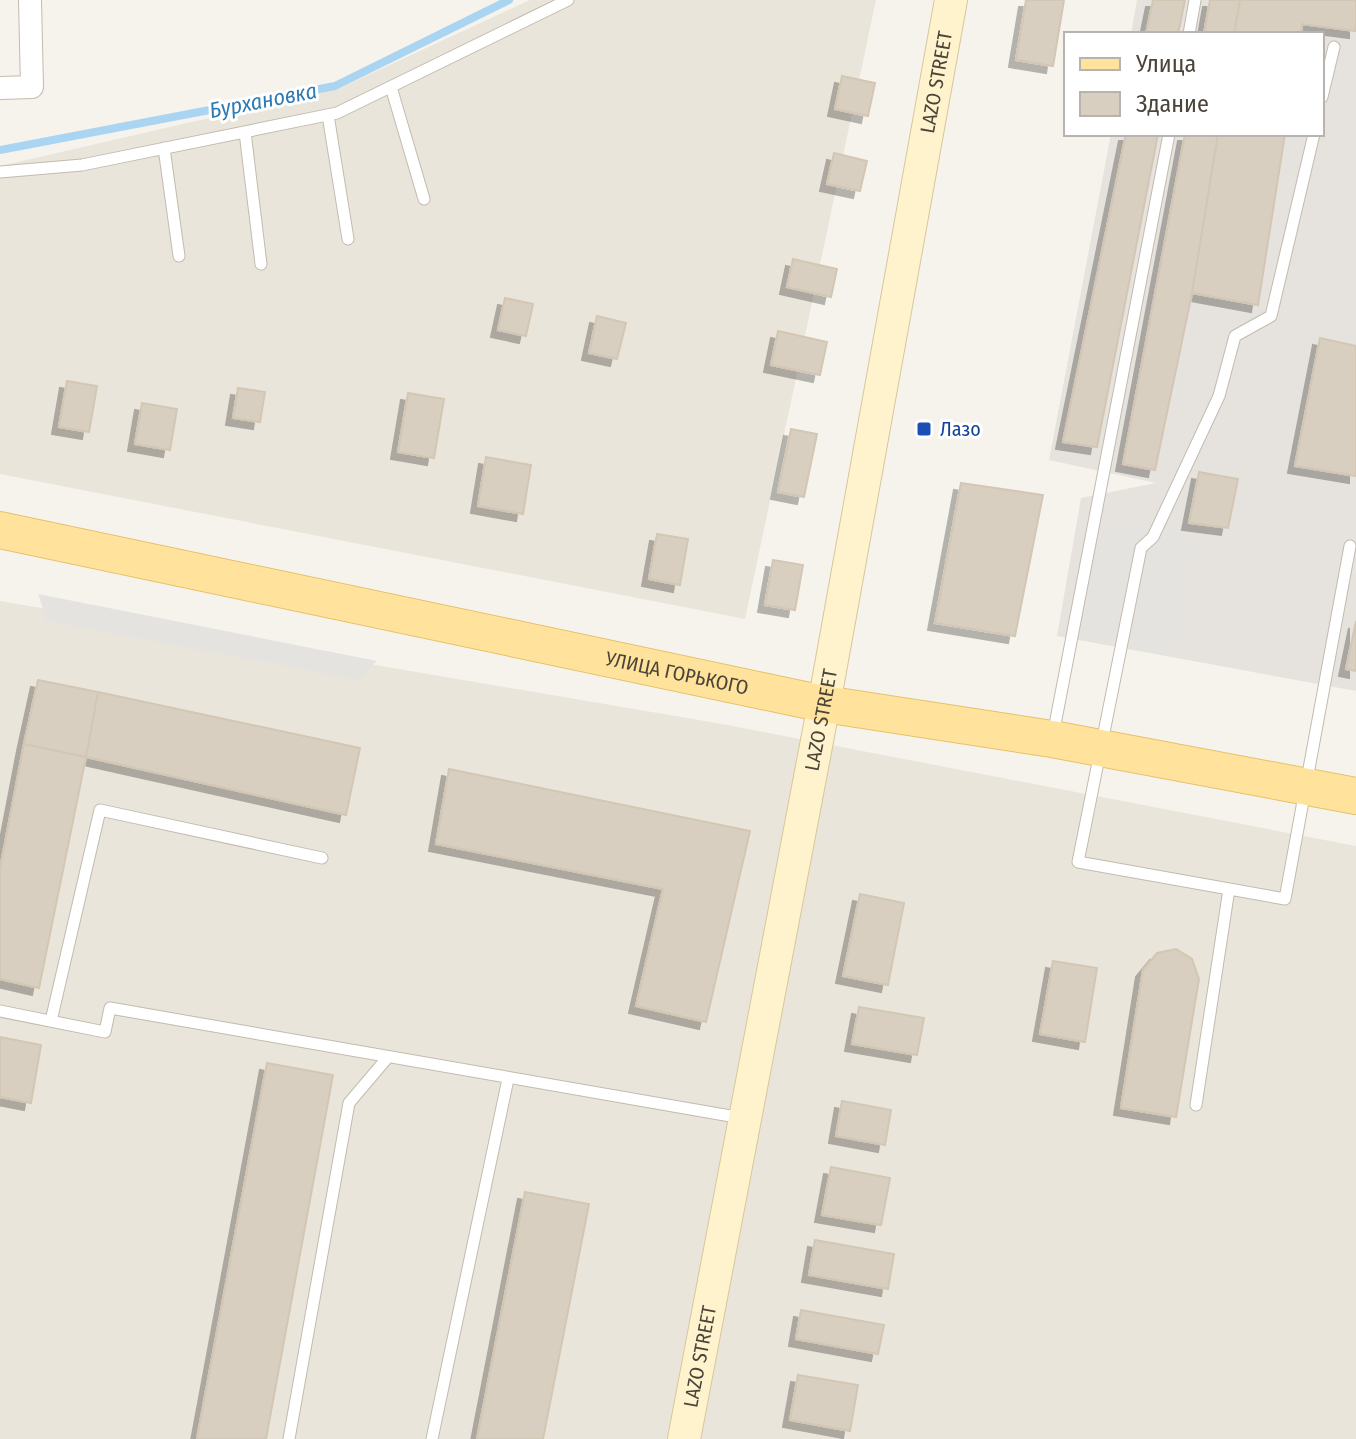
<svg xmlns="http://www.w3.org/2000/svg" width="1356" height="1439" viewBox="0 0 1356 1439" font-family="'Fira Sans Condensed',sans-serif">
	<defs>
		<filter id="shadow"><feDropShadow dx="-7" dy="7" stdDeviation="0" flood-color="#0004"/></filter>
	</defs>
	<rect width="100%" height="100%" fill="#f6f3ec"/>
	<path fill="#eae5da" d="M530,0H876L745,619L0,474V166L340,88Z
		M0,601L722,724L1356,846V1439H0Z"/>
	<path fill="#e6e2dd" d="M1137,0H1356V691L1057,636L1081,498L1156,483L1049,460L1111,134H1322V34H1131Z"/>
	<path fill="#e5e3e0" d="M1103,519L1197,538L1173,654L1079,635Z
		M38,594L377,661L358,680L47,621Z"/>
	<g fill="none" stroke-linecap="round" stroke-linejoin="round">
		<path stroke="#a9d4f2" stroke-width="8" d="M0,150L335,86L509,0"/>
	</g>
	<path fill="#d8cfc1" stroke="#d3c7b4" stroke-width="2" filter="url(#shadow)" d="M1026,0H1064L1053,66L1016,60Z
		M1153,0H1185L1178,34H1146Z
		M1210,0H1240L1234,34H1204Z
		M1240,0H1356V31L1302,24L1301,34H1234Z
		M842,76L875,83L868,116L835,109Z
		M1126,134H1158L1097,447L1063,442Z
		M1185,134H1218L1192,293L1155,470L1123,464Z
		M1218,134H1285L1258,305L1192,293Z
		M834,153L867,161L860,191L827,184Z
		M793,259L837,269L831,297L787,287Z
		M505,298L533,304L526,336L498,330Z
		M597,316L626,323L617,359L589,353Z
		M778,331L827,342L820,375L771,365Z
		M1320,338L1356,346V476L1295,466Z
		M67,381L97,386L89,432L59,427Z
		M238,388L265,392L260,422L233,418Z
		M408,393L444,399L434,458L398,452Z
		M142,403L177,409L170,450L135,444Z
		M791,429L817,434L804,497L778,492Z
		M486,457L531,465L523,514L478,506Z
		M1199,472L1238,479L1228,528L1189,523Z
		M961,483L1043,495L1015,636L935,623Z
		M961,483L1043,495L1015,636L935,623Z
		M657,534L688,539L680,585L649,579Z
		M773,560L803,565L795,610L765,605Z
		M1356,621V671L1346,669Z
		M38,680L98,692L86,757L24,744Z
		M98,692L360,748L346,815L86,757Z
		M24,744L86,757L39,988L0,979V869Z
		M449,769L750,831L706,1022L636,1006L663,889L436,844Z
		M860,894L904,903L888,985L843,976Z
		M1176,949L1192,959L1199,979L1176,1117L1121,1108L1143,970L1157,953Z
		M1053,961L1097,968L1085,1042L1040,1034Z
		M859,1007L924,1018L917,1055L852,1044Z
		M0,1037L41,1045L31,1103L0,1097Z
		M267,1063L333,1075L266,1439H197Z
		M842,1101L891,1110L885,1145L836,1136Z
		M831,1167L890,1178L881,1225L822,1215Z
		M525,1192L589,1204L543,1439H477Z
		M815,1240L894,1254L888,1289L809,1275Z
		M801,1310L884,1325L878,1354L796,1339Z
		M798,1375L858,1385L850,1431L790,1420Z"/>
	<g fill="none" stroke-linecap="round" stroke-linejoin="round">
		<g stroke="#c2bbae" stroke-width="13">
			<path id="service" d="M1189,34L1195,0
				M391,87L424,199
				M1322,97L1334,47
				M328,115L348,239
				M245,132L261,264
				M1314,134L1271,316L1235,336L1219,396L1153,537L1141,548L1078,862L1285,899L1350,546
				M164,148L179,256
				M0,172L82,165L337,113L568,0
				M1053,735L1169,134
				M0,1011L105,1032L110,1008L742,1118
				M51,1021L100,810L322,858
				M1196,1105L1229,889
				M289,1439L349,1103L388,1057
				M432,1439L508,1079"/>
		</g>
		<g stroke="#c2bbae" stroke-width="24">
			<path id="minor" d="M0,88L32,87L30,0"/>
		</g>
		<g stroke="#d6c79b" stroke-width="34">
			<g id="secondary">
				<path id="s1" d="M684,1439L824,704L951,0"/>
			</g>
		</g>
		<g stroke="#e6c16a" stroke-width="38">
			<g id="primary">
				<path id="s2" d="M0,530L824,704L1052,739L1356,796"/>
			</g>
		</g>
		<use href="#service" stroke="#fff" stroke-width="11"/>
		<use href="#minor" stroke="#fff" stroke-width="22"/>
		<use href="#secondary" stroke="#fff3cd" stroke-width="32"/>
		<use href="#primary" stroke="#ffe39c" stroke-width="36"/>
	</g>
	<rect fill="#1a4fb4" stroke="#fff" stroke-width="3" x="916" y="421" width="16" height="16" rx="4"/>
	<g text-anchor="middle" stroke-width="6" stroke-linejoin="round" paint-order="stroke">
		<g font-size="20" fill="#4b4439" stroke="#fff">
			<text dy="7" stroke="none"><textPath href="#s1" startOffset="1380">LAZO STREET</textPath></text>
			<text dy="7" stroke="none"><textPath href="#s2" startOffset="692">УЛИЦА ГОРЬКОГО</textPath></text>
			<text dy="7" stroke="none"><textPath href="#s1" startOffset="732">LAZO STREET</textPath></text>
			<text dy="7" stroke="none"><textPath href="#s1" startOffset="84">LAZO STREET</textPath></text>
		</g>
		<g font-size="20" fill="#164399" stroke="#fff" text-anchor="start">
			<text x="940" y="436">Лазо</text>
		</g>
		<g font-size="22" font-style="italic" fill="#2e7ab2" stroke="#fff">
			<text transform="translate(263 100) rotate(-11)" y="8">Бурхановка</text>
		</g>
	</g>
	<rect x="1064" y="32" width="260" height="104" fill="#ffffff" stroke="#b7b4b0" stroke-width="2"/>
	<rect x="1080" y="58" width="40" height="12" fill="#ffe39c" stroke="#b7b4b0" stroke-width="2"/>
	<text x="1136" y="72" font-size="24" fill="#4b4439">Улица</text>
	<rect x="1080" y="92" width="40" height="24" fill="#d8cfc1" stroke="#b7b4b0" stroke-width="2"/>
	<text x="1136" y="112" font-size="24" fill="#4b4439">Здание</text>
</svg>
